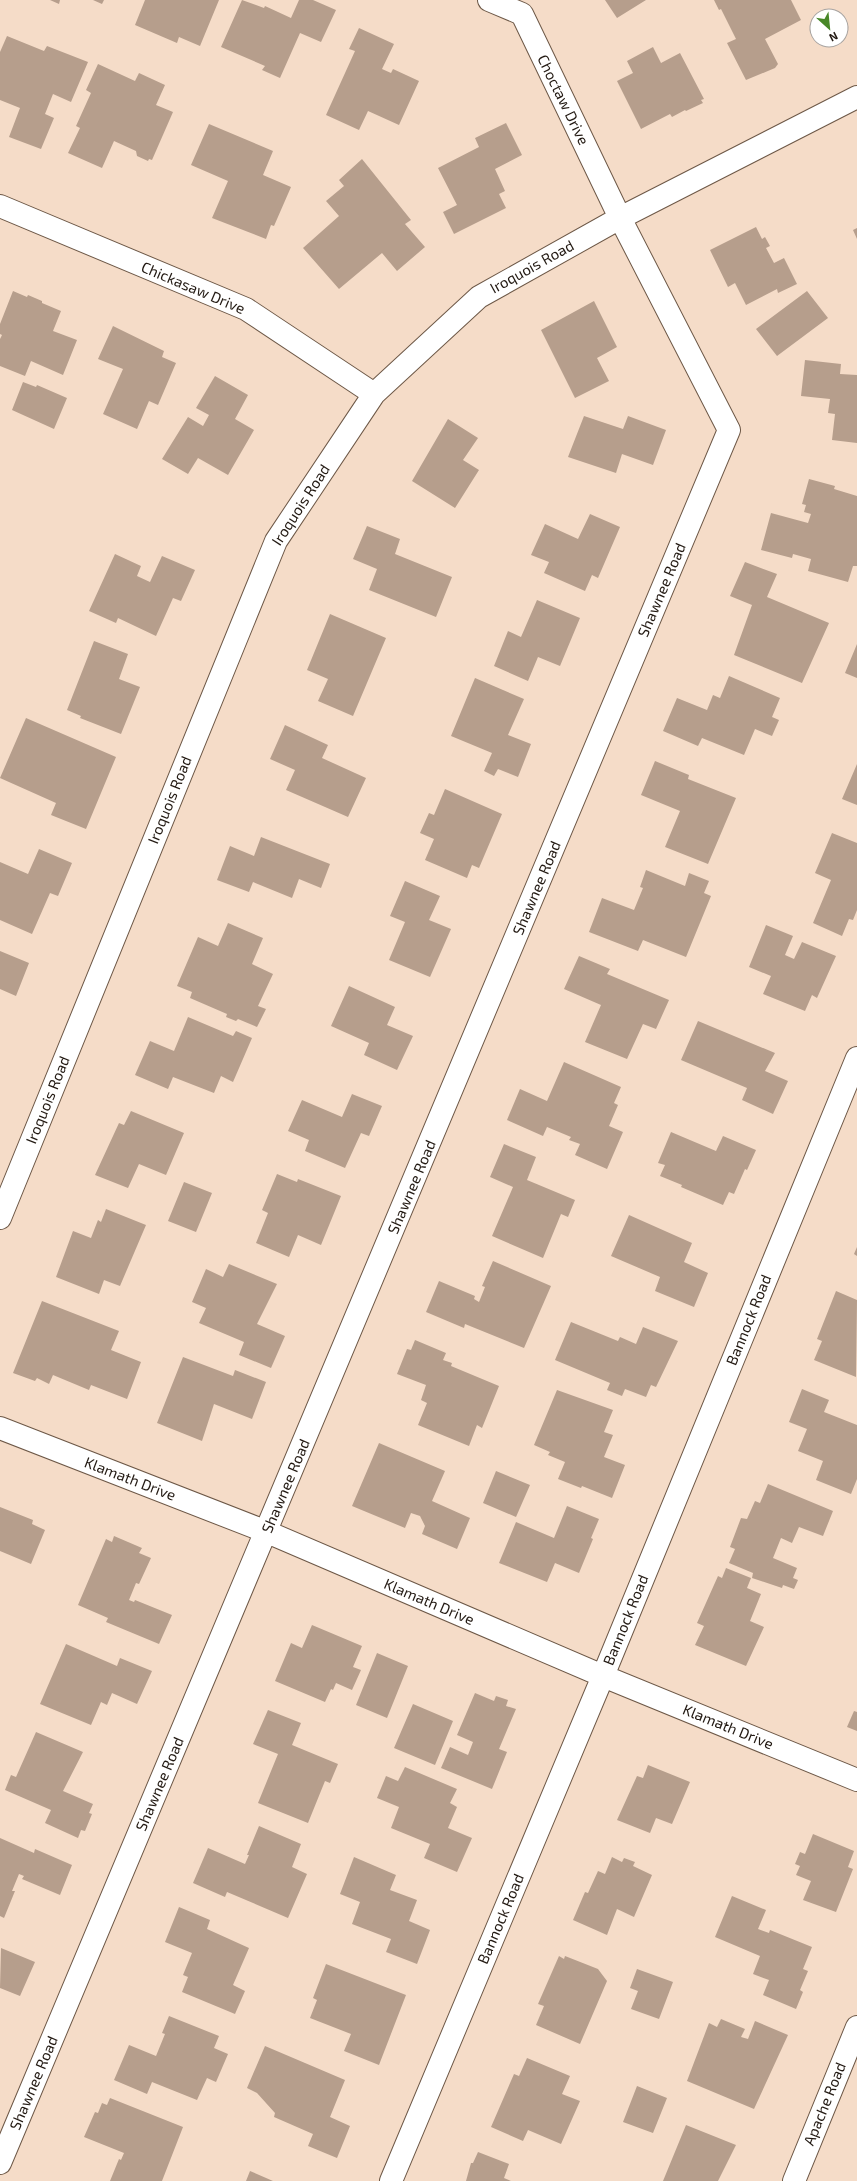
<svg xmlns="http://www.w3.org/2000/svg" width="857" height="2181" viewBox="0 0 857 2181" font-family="'Exo 2',sans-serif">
	<rect width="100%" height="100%" fill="#f5dcc8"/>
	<path fill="#b69e8c" d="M50,0H60L59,4Z
		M93,0H104L102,4Z
		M145,0H219L200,46L179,37L177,43L135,25Z
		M242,0L264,8L265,6L291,18L299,0H313L336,10L321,42L300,33L280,78L262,70L265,66L221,47Z
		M605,0H646L617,18Z
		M714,0H791L801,20L765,39L778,64L775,68L746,80L727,43L736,39L721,9L719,10Z
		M359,28L394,44L382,69L391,73L393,69L419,81L399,125L368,111L359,130L326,115L355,51L349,49Z
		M7,36L44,51L47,46L88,62L71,102L53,94L45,114L54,118L41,149L9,137L20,108L0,100V52Z
		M653,47L661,63L680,53L704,99L701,100L703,103L686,111L685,110L672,117L670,114L641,129L617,81L633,73L627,61Z
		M98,64L135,81L139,73L165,85L156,105L173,112L152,160L149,159L148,161L137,156L136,151L114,141L102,168L68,153L80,128L76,126L91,93L86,90Z
		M506,123L522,155L495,169L505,191L499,194L506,208L454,234L443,212L457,205L438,168L479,147L475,138Z
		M209,124L273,151L263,175L291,187L274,226L271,225L266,239L212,218L228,181L191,165Z
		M362,159L411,220L405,224L425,247L397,271L382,253L339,289L303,248L339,216L326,201L344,186L339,180Z
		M756,227L762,239L765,237L770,246L766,248L774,263L784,258L797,284L778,293L777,289L746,305L735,283L728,287L710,250Z
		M857,228V239L853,230Z
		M13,291L27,297L28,295L42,301V303L61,311L53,331L77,340L63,375L31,361L25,376L0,366V339L2,335L0,334V324Z
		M807,291L828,318L777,356L756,329Z
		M594,301L617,347L597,358L609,381L575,398L541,330Z
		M113,326L164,351L162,357L176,363L158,405L149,401L137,429L103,414L123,369L98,359Z
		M805,360L841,364L840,374L857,375V443L832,440L835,414L828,413L830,399L801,396Z
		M215,376L248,395L235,419L254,430L228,475L198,458L188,474L162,459L188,417L203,426L209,415L196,408Z
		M23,382L36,387L37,385L67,398L54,429L12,410Z
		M584,416L623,429L628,416L666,430L653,465L622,454L616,473L568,457Z
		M448,419L478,438L463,460L479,470L455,508L412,481Z
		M809,479L835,486L834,489L857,496V566H853L848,582L808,571L811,559L793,554L792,558L761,550L771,513L808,523L811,514L804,512L806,505L802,504Z
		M590,514L620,527L598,578L592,575L585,591L544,573L549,562L531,555L545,524L578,539Z
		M367,526L400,539L395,554L452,577L436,617L369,590L377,569L353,559Z
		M115,554L141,566L137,576L150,582L162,556L195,570L181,601L173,598L156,636L118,618L116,623L89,611Z
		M745,562L777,574L767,597L829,623L802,683L734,655L752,605L730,596Z
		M537,600L580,618L560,666L538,657L528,681L494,666L508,631L521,637Z
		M330,614L386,638L353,716L318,701L328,679L307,670Z
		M94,641L128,654L119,679L140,687L121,734L80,718L81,716L67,710Z
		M857,644V678L845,673Z
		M729,676L780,698L772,717L779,720L772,736L755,729L744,755L702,738L698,746L663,731L677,698L707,710L713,695L720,698Z
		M475,678L524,699L508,735L531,744L518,777L498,769L494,776L484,771L492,753L451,736Z
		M26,718L116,757L86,829L51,815L56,803L0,778Z
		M285,725L328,745L322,758L366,778L348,817L286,790L295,770L270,759Z
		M655,761L689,775L688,779L736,798L708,864L665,847L680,811L641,795Z
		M857,764V805L842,799Z
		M445,789L502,814L479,868L472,865L467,878L425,860L434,839L420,833L429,813L434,815Z
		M832,833L857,843V910L853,920L849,919L842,936L813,923L831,880L815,873Z
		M261,837L330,864L321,888L299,879L292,898L253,882L249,892L217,880L230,846L254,856Z
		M39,849L72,863L58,896L50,893L32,934L0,920V862L28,874Z
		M646,870L685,886L689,873L709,881L704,893L711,896L686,957L643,940L638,951L589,932L602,898L634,910L643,888L640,887Z
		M405,881L440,896L429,920L451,929L430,977L389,960L405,922L390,916Z
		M228,923L263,938L252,964L273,974L258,1006L266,1009L257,1027L238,1019L236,1021L226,1017L227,1014L190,998L192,992L177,986L198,937L218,946Z
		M766,925L793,936L785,955L794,959L802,942L836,956L817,998L812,995L805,1011L763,994L771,976L749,967Z
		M0,951L29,963L16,996L0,989Z
		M579,956L610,969L607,974L669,1000L656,1029L643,1024L627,1059L585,1042L601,1005L564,989Z
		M349,986L395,1007L387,1025L413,1036L397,1070L364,1055L369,1043L331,1026Z
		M188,1017L233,1036L236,1031L252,1038L233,1082L221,1076L214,1093L173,1077L168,1089L135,1075L150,1041L174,1051Z
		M698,1021L775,1053L765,1071L788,1081L773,1114L742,1100L747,1088L681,1060Z
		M564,1062L621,1087L614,1103L618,1105L609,1126L623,1132L607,1169L575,1155L580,1144L569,1140L571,1137L547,1127L543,1136L507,1120L520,1089L547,1101Z
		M352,1094L382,1106L369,1136L361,1133L345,1168L305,1151L309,1140L288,1131L302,1100L342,1117Z
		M131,1111L184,1133L166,1175L139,1164L128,1188L95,1175L119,1123L124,1125Z
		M671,1132L716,1151L723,1136L756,1150L747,1170L745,1169L734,1194L729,1192L723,1205L681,1187L682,1185L660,1176L665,1165L658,1163Z
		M504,1144L536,1157L527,1180L575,1200L568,1217L561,1214L543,1258L492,1236L513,1187L490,1177Z
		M277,1174L297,1182L298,1179L341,1196L321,1245L298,1235L289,1257L256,1243L268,1213L262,1210Z
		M184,1182L212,1193L196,1232L168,1221Z
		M106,1209L146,1225L120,1286L104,1280L99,1294L56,1277L73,1231L91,1238L98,1220L101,1222Z
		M629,1215L692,1243L684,1262L708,1273L694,1307L655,1291L660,1277L611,1256Z
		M857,1247V1256L854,1254Z
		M493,1261L551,1286L524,1348L465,1324L464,1328L426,1312L439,1281L475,1296L474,1299L479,1302L485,1287L482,1286Z
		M229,1264L277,1284L257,1324L285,1336L271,1368L239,1355L244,1342L199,1323L206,1308L192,1302L206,1269L223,1277Z
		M836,1291L857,1300L856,1377L814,1360L822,1341L817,1339Z
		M42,1301L119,1331L111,1350L141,1362L127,1399L91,1385L89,1390L53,1375L49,1384L37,1378L35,1381L13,1373Z
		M571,1322L618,1341L620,1337L636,1344L643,1327L678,1341L656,1387L651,1385L646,1397L625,1389L622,1396L607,1390L610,1383L555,1360Z
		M415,1340L446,1353L443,1360L452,1363L451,1366L499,1386L482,1428L477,1425L469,1446L418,1425L427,1403L421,1400L426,1385L397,1374L407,1349L411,1350Z
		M183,1357L233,1376L235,1370L266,1382L252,1419L214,1404L202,1441L157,1423Z
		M802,1389L829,1400L824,1412L857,1425V1479L851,1494L816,1480L823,1461L798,1451L807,1429L789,1422Z
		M557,1390L613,1410L604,1432L613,1435L604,1457L625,1465L612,1498L582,1486L581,1488L558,1479L565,1462L548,1455L550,1452L534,1445Z
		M379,1443L445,1471L432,1501L470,1518L457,1549L422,1534L425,1526L420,1516L411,1513L405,1528L352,1506Z
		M496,1471L530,1485L516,1517L483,1503Z
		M768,1484L833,1511L823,1536L799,1527L792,1543L781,1538L773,1558L797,1568L793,1578L798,1580L794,1589L783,1585L782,1588L752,1578L753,1573L729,1563L735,1549L730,1547L741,1518L747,1519L755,1501L760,1503Z
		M567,1506L599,1519L591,1538L593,1539L579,1573L555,1563L547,1582L499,1563L516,1522L554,1538Z
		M0,1507L33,1520L32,1524L45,1530L31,1564L0,1551Z
		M114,1536L142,1548L139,1553L151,1558L139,1584L136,1583L129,1600L134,1602L135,1600L172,1615L159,1644L106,1622L108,1618L78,1605L106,1539L112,1542Z
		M726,1568L751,1578L747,1588L761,1594L750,1621L764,1627L746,1666L695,1645L704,1626L697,1623L718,1576L722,1578Z
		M312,1625L362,1646L353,1667L361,1670L352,1690L336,1683L333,1690L331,1689L325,1702L275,1681L291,1643L302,1648Z
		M66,1644L117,1666L120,1658L152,1671L137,1704L112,1693L107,1705L101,1702L91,1725L40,1704Z
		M377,1653L408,1666L387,1718L356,1705Z
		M475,1693L494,1701L496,1696L508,1700L506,1706L516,1709L499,1749L507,1752L492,1789L441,1768L450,1747L468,1755L473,1742L457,1735Z
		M413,1704L453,1721L435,1765L394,1748Z
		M268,1710L301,1723L292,1745L338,1764L330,1783L325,1781L308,1823L258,1803L278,1754L253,1744Z
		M854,1711L857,1712V1731L847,1727Z
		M36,1732L83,1752L63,1791L93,1804L89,1813L92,1814L85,1831L81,1830L78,1838L45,1823L51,1810L5,1790L11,1775L16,1777Z
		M648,1765L690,1782L672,1824L656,1818L650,1833L617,1820L637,1776L643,1778Z
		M405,1767L457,1789L450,1803L457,1807L448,1828L472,1838L457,1872L424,1858L430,1844L391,1828L399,1807L377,1798L386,1776L398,1781Z
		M259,1826L301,1844L292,1867L307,1874L288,1918L227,1892L225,1897L193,1883L208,1848L245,1864L249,1855H247Z
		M813,1834L854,1851L848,1867L853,1869L836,1912L803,1900L811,1881L796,1875L800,1866L795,1864L800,1852L805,1854Z
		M0,1838L34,1853L35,1849L72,1865L60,1895L22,1879L24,1876L19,1874L12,1891H15L4,1918L0,1916Z
		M354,1857L396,1875L390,1890L417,1900L409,1921L430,1930L417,1964L386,1952L391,1939L352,1924L360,1902L340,1894Z
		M612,1857L622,1862L624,1858L635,1862L633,1866L652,1875L634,1917L617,1909L607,1935L573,1920L585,1892L588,1893L598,1871L605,1874Z
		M732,1896L766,1910L758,1929L769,1933L770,1930L812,1947L803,1969L808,1971L800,1990L803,1992L796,2009L763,1995L769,1980L753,1974L760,1956L715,1937Z
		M179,1907L210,1920L207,1929L249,1948L233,1985L245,1991L235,2014L182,1992L188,1977L183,1975L192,1953L165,1942Z
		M1,1948L35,1962L20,1996L0,1988Z
		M559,1956L564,1959L565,1956L598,1969L607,1981L580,2044L536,2025L544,2006L538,2004Z
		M326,1964L406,1995L379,2065L344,2051L351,2034L310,2018L317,2000L313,1998Z
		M637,1969L673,1982L659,2019L631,2009L638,1991L630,1988Z
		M169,2016L219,2036L214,2048L228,2054L216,2082L207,2078L197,2100L152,2082L147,2094L114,2080L129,2045L156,2056L165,2034L162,2033Z
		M721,2019L745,2029L741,2037L748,2039L755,2021L788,2035L754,2109L687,2081L709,2023L717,2027Z
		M265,2046L345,2080L330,2117L350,2126L337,2158L308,2146L313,2134L274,2117L275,2113L257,2093L247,2088Z
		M527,2058L570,2076L562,2094L580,2101L561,2144L528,2130L523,2141L491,2127L514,2074L519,2076Z
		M637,2086L667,2098L653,2133L623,2122Z
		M110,2098L183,2127L162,2181H110L119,2159L121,2160L124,2153L84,2137L95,2112L98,2113L102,2103L107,2105Z
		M686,2125L736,2145L718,2181H663Z
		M478,2152L509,2164L504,2178L511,2181H466L471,2163H473Z
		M250,2171L273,2181H246Z"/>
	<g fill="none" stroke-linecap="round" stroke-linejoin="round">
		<g stroke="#6d5847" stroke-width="24">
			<path id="minor" d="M0,206L246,309L374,394
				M0,1218L276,541L374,394L479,297L620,218L857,97
				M0,1428L267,1532L603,1676L857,1780
				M0,2163L729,430L620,218L522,14L489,0
				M391,2181L603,1676L857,1058
				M794,2181L857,2027"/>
		</g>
		<use href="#minor" stroke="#fff" stroke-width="22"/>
	</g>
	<g text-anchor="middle" stroke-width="3" stroke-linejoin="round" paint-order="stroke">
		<g font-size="15" fill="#221912" stroke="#fff">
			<text transform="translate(563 100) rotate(64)" y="5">Choctaw Drive</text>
			<text transform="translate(532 267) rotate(-29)" y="5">Iroquois Road</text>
			<text transform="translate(193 288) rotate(23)" y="5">Chickasaw Drive</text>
			<text transform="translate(301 505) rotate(-57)" y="5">Iroquois Road</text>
			<text transform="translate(662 590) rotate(-67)" y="5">Shawnee Road</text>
			<text transform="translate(170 800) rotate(-68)" y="5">Iroquois Road</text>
			<text transform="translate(537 888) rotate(-67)" y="5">Shawnee Road</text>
			<text transform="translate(48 1100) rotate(-68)" y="5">Iroquois Road</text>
			<text transform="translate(412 1187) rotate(-67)" y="5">Shawnee Road</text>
			<text transform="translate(749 1320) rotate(-68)" y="5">Bannock Road</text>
			<text transform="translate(130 1479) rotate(21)" y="5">Klamath Drive</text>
			<text transform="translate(286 1486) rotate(-67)" y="5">Shawnee Road</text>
			<text transform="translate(429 1602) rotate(23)" y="5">Klamath Drive</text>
			<text transform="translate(626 1620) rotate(-68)" y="5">Bannock Road</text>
			<text transform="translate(728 1727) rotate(22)" y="5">Klamath Drive</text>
			<text transform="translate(160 1784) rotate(-67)" y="5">Shawnee Road</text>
			<text transform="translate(501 1919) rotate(-67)" y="5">Bannock Road</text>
			<text transform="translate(34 2083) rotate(-67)" y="5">Shawnee Road</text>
			<text transform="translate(825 2104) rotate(-68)" y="5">Apache Road</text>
		</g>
	</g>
	<g transform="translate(829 28) rotate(153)"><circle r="19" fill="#ffffff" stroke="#a7a3a0"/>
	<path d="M0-3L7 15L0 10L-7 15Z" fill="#488728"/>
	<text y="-6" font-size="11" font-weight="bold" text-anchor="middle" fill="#221912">N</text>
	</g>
</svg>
